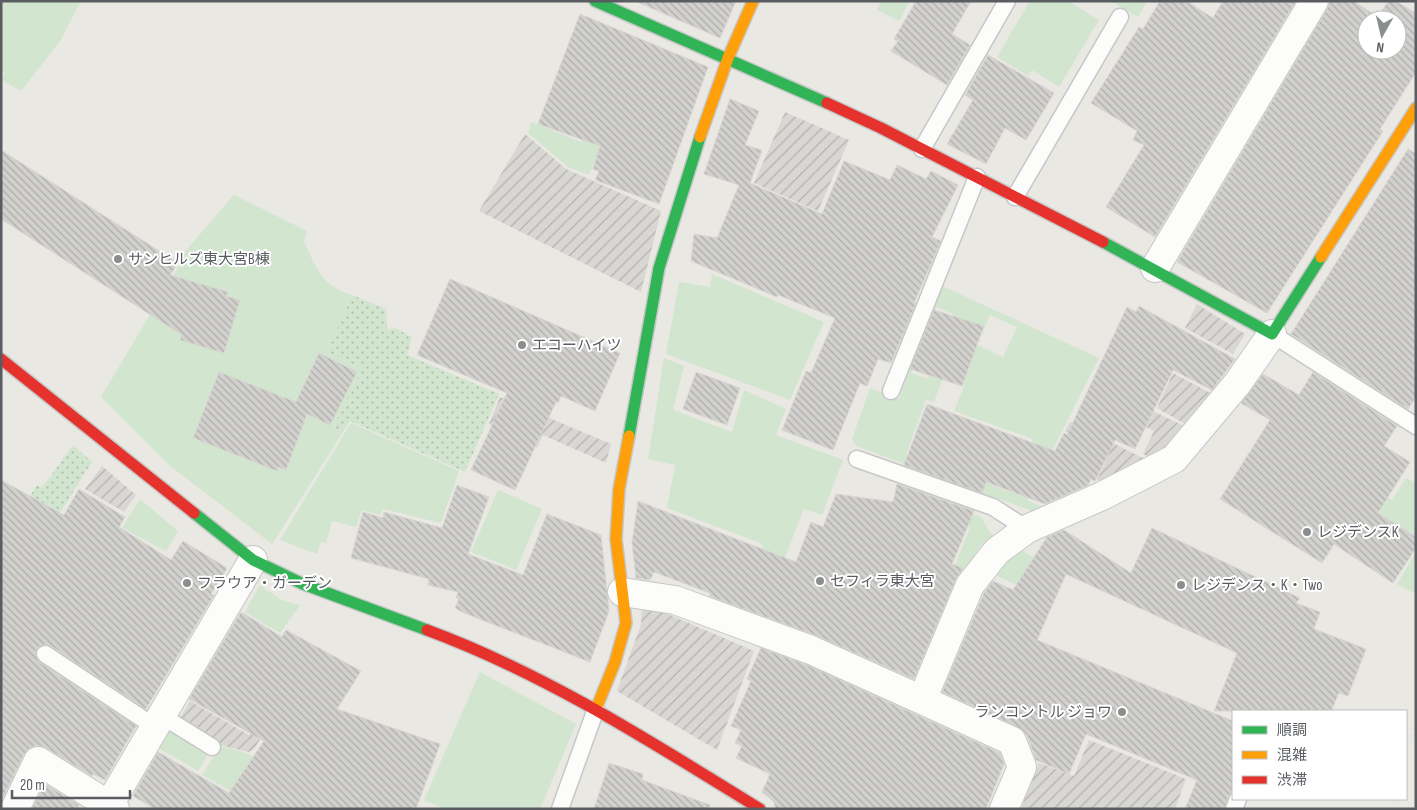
<svg xmlns="http://www.w3.org/2000/svg" width="1417" height="810" viewBox="0 0 1417 810" font-family="'Sofia Sans Condensed','Noto Sans JP',sans-serif">
	<defs>
		<pattern id="industrial-furrows" width="10" height="10" patternUnits="userSpaceOnUse" patternTransform="scale(1.25)"><rect width="10" height="10" fill="#d9d7d3"/><path d="M-1 1l2-2M0 10L10 0M9 11l2-2" fill="none" stroke="#b3b2af"/></pattern>
		<pattern id="grass-dots" width="8" height="8" patternUnits="userSpaceOnUse" patternTransform="scale(1.25)"><rect width="8" height="8" fill="#d2e5cf"/><path d="M2 2h.1M6 6h.1" fill="none" stroke="#adbdab" stroke-width="1.8" stroke-linecap="round"/></pattern>
		<pattern id="building-back-hatch" width="6" height="6" patternUnits="userSpaceOnUse" patternTransform="scale(1.25)"><rect width="6" height="6" fill="#d2d1ce"/><path d="M-1 5l2 2M0 0l6 6M5-1l2 2" fill="none" stroke="#adadab"/></pattern>
	</defs>
	<rect width="100%" height="100%" fill="#e9e8e3"/>
	<path fill="url(#industrial-furrows)" d="M785,112L849,140L818,211L754,183Z
		M525,134L566,169L661,211L641,292L479,211Z
		M1197,304L1245,334L1233,354L1185,328Z
		M1173,373L1212,394L1187,425L1157,408Z
		M500,397L611,444L606,463L543,435L537,448L489,424Z
		M1132,401L1186,427L1169,445L1149,457L1143,454L1154,431L1126,417Z
		M1070,422L1145,459L1102,482L1097,480L1107,458L1082,446L1084,441L1065,431Z
		M102,466L136,495L124,512L85,489Z
		M642,603L754,651L717,750L617,691L641,624Z
		M277,693L286,698L254,749L248,752L216,744L179,720L190,701L249,735Z
		M1089,740L1186,779L1175,809H1021L1039,763L1074,776Z"/>
	<path fill="url(#grass-dots)" d="M352,295L386,309L387,329L395,328L412,337L407,355L499,394L465,472L350,421L343,432L333,427L362,369L327,352Z
		M73,445L92,462L1,606V543L37,485L42,488Z"/>
	<path fill="#d2e5cf" fill-rule="evenodd" d="M1,1H81L60,41L21,91L1,80L5,74L1,71Z
		M881,1H910L899,21L877,10Z
		M1030,1H1068L1099,20L1059,87L1032,70L1028,76L997,57Z
		M1111,1H1147L1138,17Z
		M531,122L581,142L586,131L611,140L597,156L589,175L568,167L528,133Z
		M234,195L307,231L304,241C316,268 322,286 352,295L327,352L362,369L333,427L343,432L272,544L169,465L101,397L182,261V255Z
		M712,274L824,322L790,400L666,354L679,282L710,287Z
		M942,286L1099,358L1027,500L1043,507L1035,512L856,446L852,439L870,388L899,399ZM936,307L953,314L936,366L934,365L928,379L911,373ZM990,315L1017,327L1003,357L977,345ZM944,375L965,384L954,411L1033,439L1013,493L906,454L926,400L934,402Z
		M664,358L684,366L673,410L732,432L744,390L786,409L776,435L843,460L822,515L804,509L783,562L761,553L763,544L667,508L675,465L648,459Z
		M351,423L459,471L441,523L383,509L380,515L362,510L356,527L332,521L326,543L321,542L317,554L280,540Z
		M1406,478L1416,483V536L1395,524L1358,509L1368,487L1392,500Z
		M498,490L542,509L516,570L471,552Z
		M140,499L178,531L166,551L122,528Z
		M970,513L981,517L993,537L979,547L968,570L955,565L970,528L966,525Z
		M1023,551L1062,575L1051,600L997,576L1002,563Z
		M1416,552V594L1397,584Z
		M260,585L281,600L300,605L280,633L245,612Z
		M480,672L576,724L540,809H445L424,800Z
		M167,726L210,751L198,771L155,746Z
		M221,746L249,754L280,777L236,794L202,775Z"/>
	<path fill="url(#building-back-hatch)" stroke="#d8d6d2" fill-rule="evenodd" d="M635,1H736L720,38Z
		M916,1H971L952,34L970,45L947,85L891,51L898,41L894,39Z
		M1160,1H1186L1213,18L1223,1H1296L1155,237L1106,207L1144,145L1133,140L1137,131L1091,103L1139,27L1143,29Z
		M1330,1H1353L1378,17L1388,1H1395L1416,13V72L1380,129L1383,131L1267,313L1177,262L1327,9ZM1367,20H1397V50H1367Z
		M580,14L708,67L659,204L595,180L599,171L593,169L600,146L538,124Z
		M988,55L1054,93L1026,140L1005,128L986,164L947,144L973,100L965,95Z
		M730,99L759,111L745,145L762,150L750,183L822,214L844,161L890,180L897,165L926,179L931,171L958,185L932,237L941,241L914,303H916L891,363L878,359L867,386L860,383L833,450L782,430L806,371L811,373L835,318L778,295L777,297L691,261L694,234L717,238L739,185L704,174Z
		M1408,149L1416,154V397L1408,409L1291,334Z
		M1,150L178,263L170,275L228,292L226,296L240,300L224,353L180,340L182,335L1,219Z
		M450,279L620,353L595,411L561,396L558,403L556,402L515,490L471,470L507,393L417,355Z
		M1139,306L1235,359L1212,390L1173,370L1135,449L1115,440L1095,481L1091,479L1088,485L1045,504L986,482L982,493L904,465L927,404L1055,451L1064,433L1067,435L1127,307L1136,312Z
		M934,310L984,326L962,386L910,369Z
		M319,353L357,372L330,425L307,414L286,470L278,467L277,471L193,438L219,372L296,402Z
		M696,372L740,388L727,425L683,409Z
		M1313,372L1397,426L1384,446L1410,462L1378,513L1416,537V548L1393,583L1334,544L1322,563L1220,499L1270,420L1241,403L1263,374L1299,395Z
		M1,480L64,515L79,489L125,517L119,527L171,560L183,541L227,568L211,594L214,595L146,709L51,646L45,644L37,648L35,654L39,662L136,726L105,780L93,774L92,776L46,748L37,745L30,748L24,754L1,802Z
		M897,484L974,511L952,564L963,568L956,579L914,679L817,636L709,596L710,593L654,572L650,580L636,578L632,543L638,501L796,562L811,522L823,527L836,494L893,502Z
		M457,485L489,497L468,554L523,575L547,514L601,535L609,611L590,662L464,613L455,608L459,599L456,598L458,592L428,585L429,579L351,558L363,512L383,518L384,512L442,528Z
		M1152,528L1300,598L1296,603L1320,612L1314,629L1366,649L1348,696L1339,693L1331,711H1214L1237,653L1066,574L1037,640L1233,721V790L1229,795L1224,809H1185L1197,780L1086,734L1069,774L1036,760L1027,735L1018,727L942,692L984,593L993,581L1013,590L1047,537L1064,530L1131,573Z
		M241,612L282,637L286,630L361,671L337,709L440,744L416,809H155L133,796L158,752L229,793L264,741L189,699Z
		M761,648L805,664L1000,753L1004,764L986,809H776L773,801L762,792L770,774L736,758L742,746L735,743L741,730L731,726L751,681L747,679Z
		M609,763L643,774L642,780L710,805L709,809H594Z
		M45,784L79,805L77,809H32Z"/>
	<g fill="none" stroke-linecap="round" stroke-linejoin="round">
		<g stroke="#c6c7c6" stroke-width="19">
			<path id="lane" d="M922,149L1007,1
				M1015,197L1120,17
				M1272,334L1416,426
				M891,391L977,177
				M857,459L993,507L1027,529
				M45,654L155,727
				M162,716L212,747
				M560,809L596,709
				M1234,809L1238,799"/>
		</g>
		<g stroke="#c6c7c6" stroke-width="30">
			<path id="street" d="M1155,268L1314,1
				M622,592L675,600L811,650L922,700
				M109,805L253,560
				M15,809L38,761L115,809
				M1004,809L1022,767L1012,741L922,700L970,585L997,551L1027,529L1102,496L1174,459L1237,384L1272,334"/>
		</g>
		<g stroke="#c6c7c6" stroke-width="14">
			<path id="fast" d="M595,1L827,103
				M1103,242L1272,334L1321,257
				M629,436L659,268L700,137
				M194,513L253,560L303,584L427,630"/>
		</g>
		<g stroke="#c6c7c6" stroke-width="14">
			<path id="slow" d="M700,137L728,58L753,1
				M1321,257L1416,108
				M596,709L615,662L626,623L616,539L619,489L629,436"/>
		</g>
		<g stroke="#c6c7c6" stroke-width="14">
			<path id="jam" d="M827,103L881,128L1103,242
				M1,359L194,513
				M427,630C546,674 653,743 760,809"/>
		</g>
		<use href="#lane" stroke="#fcfcfb" stroke-width="16"/>
		<use href="#street" stroke="#fcfcfb" stroke-width="28"/>
		<use href="#fast" stroke="#30b455" stroke-width="11"/>
		<use href="#slow" stroke="#ff9f0a" stroke-width="11"/>
		<use href="#jam" stroke="#e5322d" stroke-width="11"/>
		<path stroke="#e0e1e0" stroke-width="4" stroke-dasharray="1 6" stroke-linecap="butt" d="M1406,763L1416,719
			M1395,809L1398,799"/>
	</g>
	<g fill="#8b8e8e" stroke="#fff" stroke-width="2">
		<circle cx="118" cy="259" r="5"/>
		<circle cx="522" cy="345" r="5"/>
		<circle cx="1307" cy="532" r="5"/>
		<circle cx="820" cy="581" r="5"/>
		<circle cx="187" cy="583" r="5"/>
		<circle cx="1181" cy="585" r="5"/>
		<circle cx="1122" cy="712" r="5"/>
	</g>
	<g text-anchor="middle" stroke-width="4" stroke-linejoin="round" paint-order="stroke">
		<g font-size="15" fill="#595d61" stroke="#fff" text-anchor="start">
			<text x="128" y="264">サンヒルズ東大宮B棟</text>
			<text x="532" y="350">エコーハイツ</text>
			<text x="1317" y="537">レジデンスK</text>
			<text x="830" y="586">セフィラ東大宮</text>
			<text x="197" y="588">フラウア・ガーデン</text>
			<text x="1191" y="590">レジデンス・K・Two</text>
			<text x="1112" y="717" text-anchor="end">ランコントル ジョワ</text>
		</g>
	</g>
	<rect width="1417" height="810" fill="none" stroke="#595d61" stroke-width="5"/>
	<rect x="1232" y="710" width="175" height="90" fill="#ffffff" stroke="#bdbec0"/>
	<rect x="1242" y="726" width="25" height="8" fill="#30b455" stroke="#bdbec0"/>
	<text x="1277" y="735" font-size="15" fill="#595d61">順調</text>
	<rect x="1242" y="751" width="25" height="8" fill="#ff9f0a" stroke="#bdbec0"/>
	<text x="1277" y="760" font-size="15" fill="#595d61">混雑</text>
	<rect x="1242" y="776" width="25" height="8" fill="#e5322d" stroke="#bdbec0"/>
	<text x="1277" y="785" font-size="15" fill="#595d61">渋滞</text>
	<g transform="translate(1382 35) rotate(188)"><circle r="24" fill="#ffffff" stroke="#bdbec0"/>
	<path d="M0-4L9 19L0 12L-9 19Z" fill="#8b8e8e"/>
	<text y="-8" font-size="14" font-weight="bold" text-anchor="middle" fill="#595d61">N</text>
	</g>
	<path d="M12 790v8h118v-8" fill="none" stroke="#595d61" stroke-width="2.5"/>
	<text x="20" y="790" font-size="15" fill="#595d61" stroke="#ffffff" stroke-width="4" paint-order="stroke">20 m</text>
</svg>
